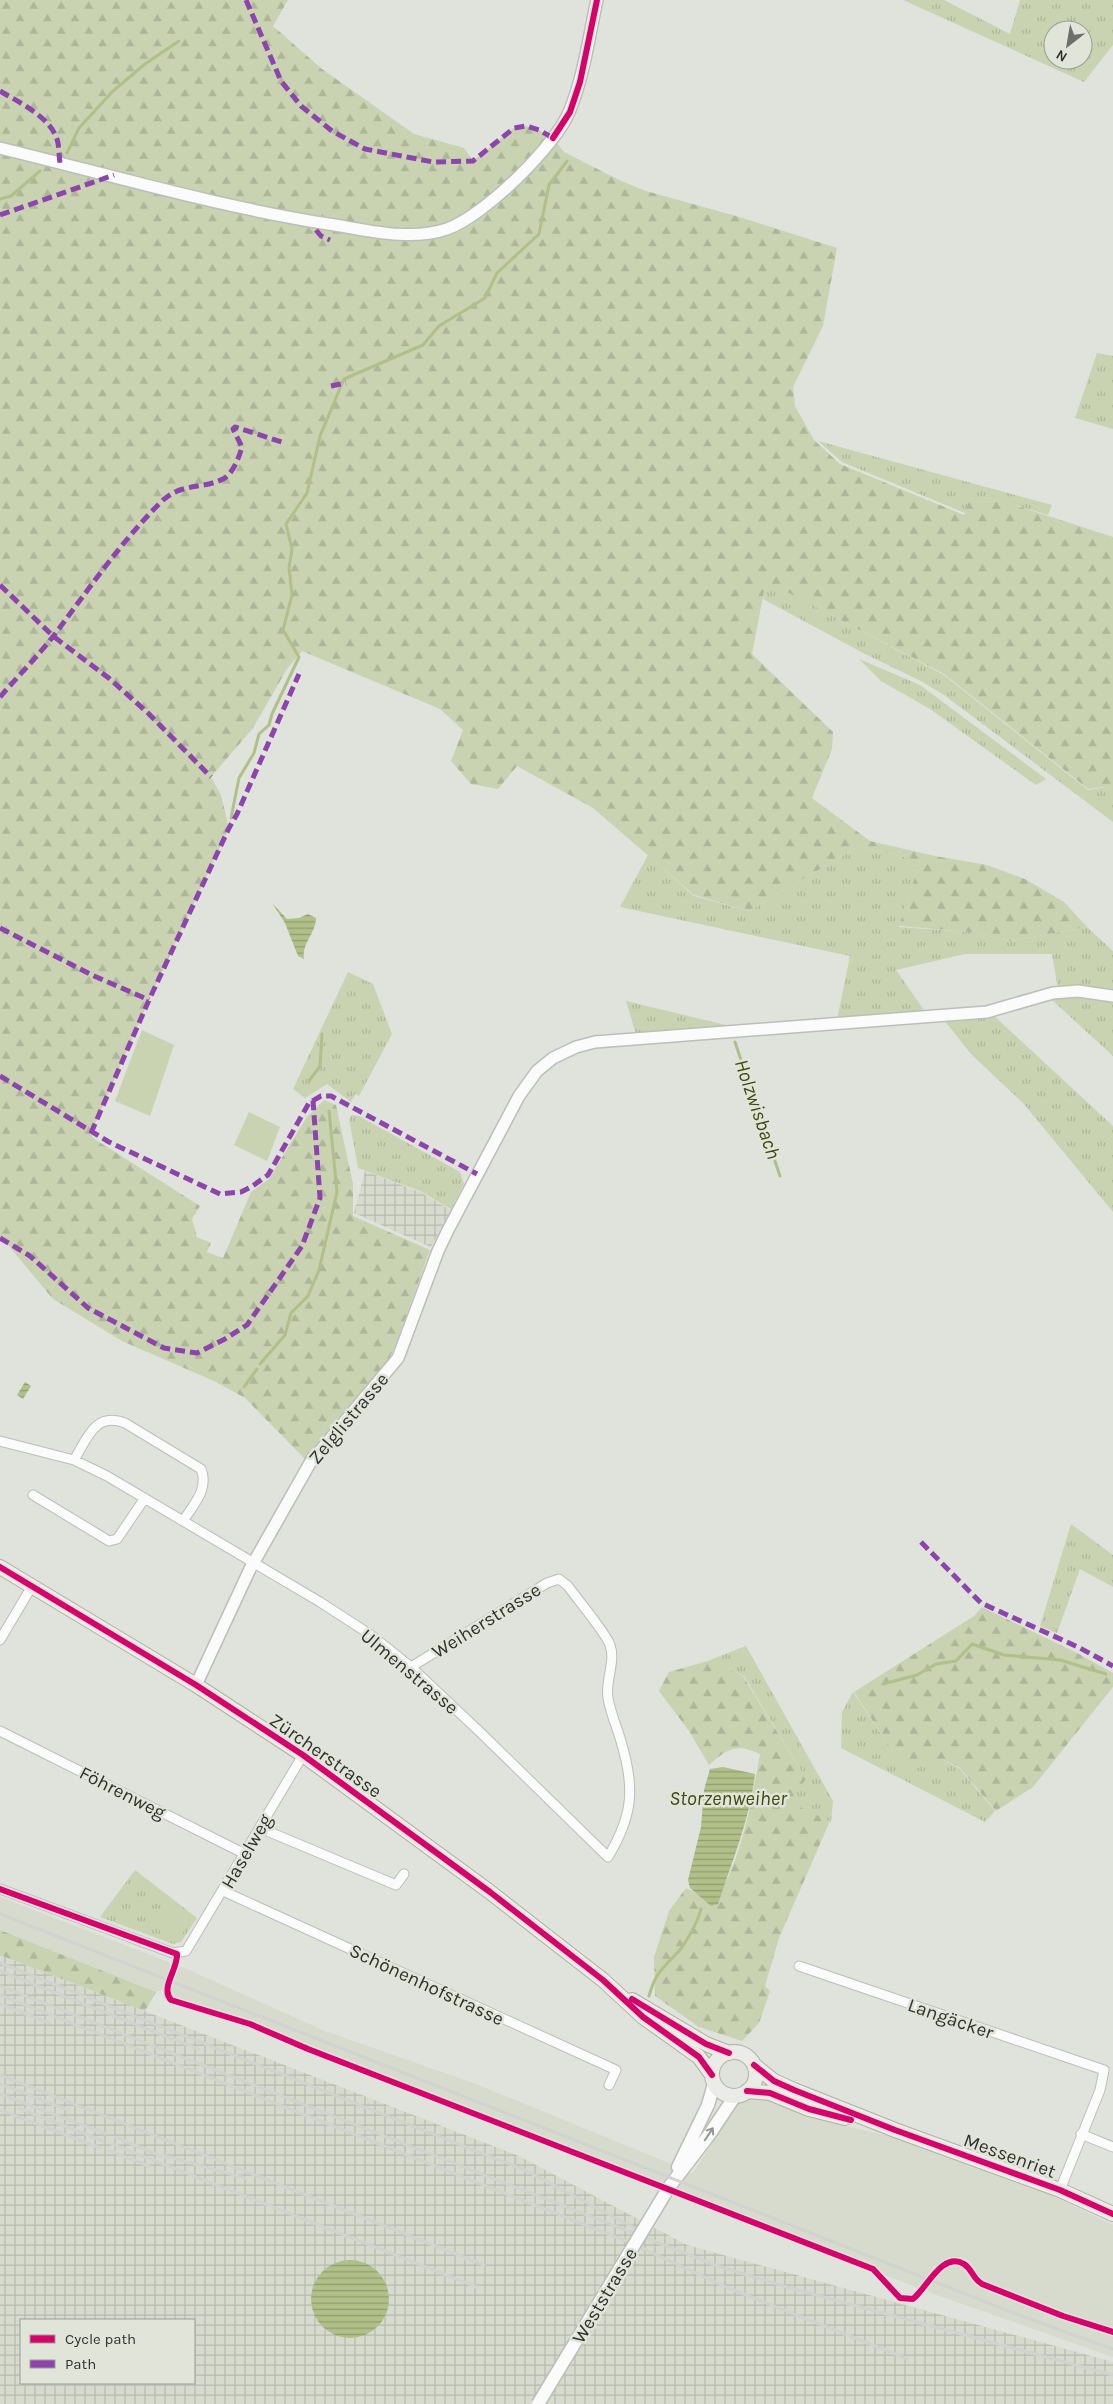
<svg xmlns="http://www.w3.org/2000/svg" width="1113" height="2404" viewBox="0 0 1113 2404" font-family="Karla,sans-serif">
	<defs>
		<pattern id="industrial-grid" width="8" height="8" patternUnits="userSpaceOnUse" patternTransform="scale(1.25)"><rect width="8" height="8" fill="#d6dbcd"/><path d="M0 4h8M4 0v8" fill="none" stroke="#b8bcb0"/></pattern>
		<pattern id="grass-tufts" width="24" height="20" patternUnits="userSpaceOnUse" patternTransform="scale(1.25)"><rect width="24" height="20" fill="#c9d3b1"/><path d="M3 7l-1-3M5 7V3M7 7l1-3M15 17l-1-3M17 17v-4M19 17l1-3" fill="none" stroke="#adb699"/></pattern>
		<pattern id="forest-firs" width="22" height="20" patternUnits="userSpaceOnUse" patternTransform="scale(1.25)"><rect width="22" height="20" fill="#c9d3b1"/><path d="M5 1l3.5 6h-7zM16 11l3.5 6h-7z" fill="#adb699"/></pattern>
		<pattern id="water-rules" width="6" height="5" patternUnits="userSpaceOnUse" patternTransform="scale(1.25)"><rect width="6" height="5" fill="#b1bf88"/><path d="M0 2.5h6" fill="none" stroke="#909c70"/></pattern>
	</defs>
	<rect width="100%" height="100%" fill="#e0e2dc"/>
	<path fill="#d6dbcd" d="M0,1897L169,1962L174,1970L182,1967L325,2031L476,2084L693,2173L711,2145L730,2109L739,2101L752,2096L767,2098L825,2121L888,2136L948,2155L1042,2190L1113,2225V2330L1067,2315L979,2281L970,2263L953,2258L932,2267L937,2270L945,2264L959,2262L966,2265L974,2279L982,2284L1063,2316L1113,2332V2357L931,2293L308,2049L265,2030L171,2000L167,1993V1988L156,1992L0,1930Z"/>
	<path fill="url(#industrial-grid)" fill-rule="evenodd" d="M365,1171L420,1192L451,1210L431,1247L354,1213Z
		M0,1955L519,2156L687,2245L1113,2362V2404H0ZM21,2320H194V2383H21Z"/>
	<path fill="url(#grass-tufts)" fill-rule="evenodd" d="M903,0H944L1010,34L1020,0H1113V45L1084,82ZM1053,30H1083V60H1053Z
		M1097,353L1113,356V429L1075,418Z
		M818,441L1052,505L1048,515L1004,502L969,501L965,513L842,462Z
		M766,580L944,675L1088,790L1113,786V822L944,695L921,681L865,654L763,599Z
		M859,659L920,685L1046,779L1036,785L930,709L881,681Z
		M859,846L920,861L899,927L970,932L1010,941L1087,927L1113,951V993L1058,989L1052,954H965L896,970L926,1013L837,1020L850,956L620,907L648,855L694,896L749,911Z
		M348,972L373,984L392,1034L359,1096L355,1094L351,1102L327,1084L305,1098L293,1089Z
		M1079,995L1113,999V1056L1051,999Z
		M626,1001L738,1028L636,1034Z
		M993,1015L1113,1126V1212L1023,1103L971,1054L944,1020Z
		M352,1115L359,1116L460,1172L464,1184L451,1209L420,1191L358,1168L349,1119Z
		M1071,1524L1113,1555V1587L1080,1569L1057,1633L1040,1626Z
		M746,1646L833,1801L831,1822L788,1802L806,1779L744,1676L710,1660Z
		M853,1692L906,1771L941,1759L959,1768L995,1811L985,1822L841,1748L842,1712Z
		M135,1870L197,1918L181,1942L173,1944L100,1917Z"/>
	<path fill="url(#forest-firs)" d="M0,0H288L273,26L322,69L414,134L464,148L473,161L514,128L526,126L539,130L553,138L564,152L619,180L646,191L736,216L837,248L823,326L793,387L795,406L814,440L840,464L964,515L969,501L1005,502L1113,537V786L1088,789L944,674L766,581L752,654L833,732L832,749L812,798L870,841L935,856L987,865L1025,879L1064,902L1087,927L1010,941L970,932L899,926L920,861L859,846L749,911L694,895L593,808L517,766L498,789L471,784L451,761L463,730L440,709L302,651L287,669L253,728L211,777L221,795L229,828L149,1000L91,1133L93,1138L200,1206L192,1219L197,1237L211,1243L207,1252L223,1258L251,1192L269,1179L306,1118L324,1100L336,1105L353,1184V1216L430,1250L395,1347L384,1368L305,1459L245,1398L214,1381L122,1341L53,1299L8,1245L0,1240Z
		M982,1607L1079,1654L1113,1673V1687L1033,1787L996,1811L959,1767L941,1759L906,1772L854,1692L974,1616Z
		M711,1660L743,1676L806,1779L789,1802L830,1821L779,1938L765,1986L770,1991L759,2023L742,2041L699,2027L655,1996L654,1957L669,1911L686,1888L714,1902C741,1864 752,1800 760,1754C736,1743 728,1748 709,1765L689,1731L659,1691L669,1672Z
		M0,1930L156,1992L145,2011L0,1955Z"/>
	<path fill="#c9d3b1" d="M142,1030L174,1045L150,1116L115,1101Z
		M249,1112L280,1127L267,1161L234,1145Z
		M163,1904L190,1921L178,1941L151,1925Z"/>
	<path fill="url(#water-rules)" d="M272,903L287,919L299,918L308,914L316,918C316,933 301,944 304,959L298,956L285,923Z
		M25,1382L31,1386L23,1399L17,1395Z
		M723,1767L755,1774C750,1819 732,1861 718,1904L711,1906L690,1888L688,1880L701,1827L704,1790L710,1769Z
		M311 2299a39 39 0 1 1 78 0a39 39 0 1 1-78 0Z"/>
	<g fill="none" stroke-linecap="round" stroke-linejoin="round">
		<path stroke="#b1bf88" stroke-width="3" d="M67,153L79,128L113,91L145,64L179,41
			M0,199L11,196L40,171
			M231,818L239,778L254,753L259,734L269,725L272,714L299,657L283,630L292,595L289,568L292,549L286,524L307,493L320,436L344,379L423,345L439,326L485,298L497,273L539,234L549,185L567,161
			M735,1042L780,1176
			M309,1081L320,1066L322,1034
			M260,1364L285,1335L291,1313L308,1296L319,1270L337,1192L329,1111
			M244,1387L257,1369
			M883,1684L917,1675L936,1664L956,1661L972,1644L1004,1655L1060,1660L1106,1674
			M649,1996C655,1974 661,1970 676,1954C685,1946 698,1921 701,1909"/>
		<g stroke="#bcbeb9" stroke-width="11">
			<path id="minor" d="M0,1441L74,1460L107,1476L320,1602L371,1635L411,1667L482,1734L608,1857C634,1814 635,1786 620,1738C616,1725 610,1711 608,1698C605,1680 616,1662 610,1645C606,1633 577,1599 568,1586L559,1579L547,1583L411,1667
				M74,1460C87,1439 95,1411 125,1423L201,1469C209,1489 194,1504 183,1521
				M33,1495L109,1541L117,1539L145,1498
				M0,1640L32,1586
				M0,1731L245,1854
				M260,1828L396,1885L404,1874
				M0,1889L173,1953L186,1951L303,1755
				M223,1891L616,2070L609,2085
				M799,1966L1104,2070L1100,2090L1060,2190
				M1081,2134L1113,2147"/>
		</g>
		<g stroke="#bcbeb9" stroke-width="14">
			<path id="tertiary" d="M0,148C111,175 222,208 335,225C371,231 411,241 447,229C484,216 556,146 570,110C584,75 589,37 597,0
				M196,1685L250,1569L310,1463L398,1358L438,1251L448,1230L519,1096L537,1071L553,1058L576,1047L595,1042L987,1012L1053,993L1078,991L1113,996"/>
		</g>
		<g stroke="#bcbeb9" stroke-width="15">
			<path id="secondary" d="M678,2167L708,2105L714,2084
				M669,2187L709,2135L735,2096"/>
		</g>
		<g stroke="#aeb1a5" stroke-width="16">
			<path id="primary" d="M0,1567L196,1685L303,1755L490,1892L603,1980L643,2017L699,2057L712,2075
				M632,2000L706,2044L729,2053
				M712 2074a22 22 0 1 1 44 0a22 22 0 1 1-44 0Z
				M754,2065L774,2081L794,2090L895,2130L1060,2190L1113,2214
				M747,2091L770,2093L809,2109L845,2118"/>
		</g>
		<use href="#minor" stroke="#fafbfa" stroke-width="9"/>
		<use href="#tertiary" stroke="#fafbfa" stroke-width="11"/>
		<use href="#secondary" stroke="#fafbfa" stroke-width="12"/>
		<use href="#primary" stroke="#ebece7" stroke-width="14"/>
		<path stroke="#d2d2d0" stroke-width="3" d="M0,1914L1019,2315L1113,2349
			M0,1963L527,2171L640,2231
			M0,1971L198,2049
			M0,1986L715,2265L790,2288L1113,2375
			M0,1995L631,2243L726,2287L908,2359
			M0,2004L49,2023
			M0,2075L484,2265
			M0,2084L68,2110
			M0,2094L106,2134
			M19,2108L103,2141
			M0,2110L100,2148
			M115,2137L168,2159
			M112,2144L477,2287
			M110,2151L149,2166
			M162,2155L245,2178"/>
		<g stroke="#bcbeb9" stroke-width="15" stroke-linecap="butt">
			<path id="secondary-bridge" d="M538,2404L669,2187"/>
		</g>
		<use href="#secondary-bridge" stroke="#fafbfa" stroke-width="12"/>
		<path stroke="#8e44ad" stroke-width="5" stroke-dasharray="10 5" stroke-linecap="butt" d="M246,0L281,81L301,106L332,131L365,149L433,162L473,161L514,128L526,126L539,130L553,138
			M0,91C20,103 53,118 58,143C59,149 59,156 60,163
			M0,215L114,175
			M316,230L321,236L330,240
			M331,386L346,383
			M0,585L53,636L110,679L148,713L211,777
			M0,697C18,676 38,656 55,634C88,590 121,542 160,503C180,482 201,490 223,479C233,474 239,457 242,447L233,429L235,427L282,442
			M0,928L92,975L149,1000
			M0,1076L109,1142L220,1194L241,1192L251,1187L268,1175L309,1103L321,1096H331L477,1174
			M91,1133L149,1000L229,828L237,814L299,674
			M0,1238L30,1256L88,1308L164,1348L197,1353L225,1339L247,1325L302,1246L320,1198L313,1100
			M921,1542L981,1603L1080,1648L1113,1666"/>
		<g stroke="#e1e5d9" stroke-width="9">
			<path id="cycleway" d="M553,138L570,112L580,82L597,0
				M0,1567L196,1685L303,1755L490,1892L603,1980L643,2017L699,2057L712,2075
				M0,1889L177,1954C178,1969 160,1988 171,2000L250,2024L308,2049L873,2269L900,2298L913,2299C927,2288 942,2251 964,2264C973,2270 972,2278 982,2284L1063,2316L1113,2332
				M632,1999L706,2044L729,2053
				M754,2065L774,2081L794,2090L895,2130L1060,2190L1113,2214
				M747,2091L770,2093L809,2109L851,2120"/>
		</g>
		<use href="#cycleway" stroke="#d6006c" stroke-width="6"/>
	</g>
	<defs><path id="oneway-shaft" d="M-6 0H5M1.5-3L5.5 0L1.5 3" fill="none" stroke-width="1.6" stroke-linecap="round" stroke-linejoin="round" transform="scale(1.25)"/></defs>
	<use stroke="#959694" href="#oneway-shaft" transform="translate(709 2134) rotate(-56)"/>
	<g text-anchor="middle" stroke-width="5" stroke-linejoin="round" paint-order="stroke">
		<g font-size="19" fill="#30312d" stroke="#e1e5d9">
			<text transform="translate(348 1418) rotate(-50)" y="7">Zelglistrasse</text>
			<text transform="translate(486 1620) rotate(-32)" y="7">Weiherstrasse</text>
			<text transform="translate(410 1671) rotate(40)" y="7">Ulmenstrasse</text>
			<text transform="translate(326 1755) rotate(35)" y="7">Zürcherstrasse</text>
			<text transform="translate(123 1792) rotate(27)" y="7">Föhrenweg</text>
			<text transform="translate(246 1851) rotate(-60)" y="7">Haselweg</text>
			<text transform="translate(427 1984) rotate(25)" y="7">Schönenhofstrasse</text>
			<text transform="translate(951 2018) rotate(19)" y="7">Langäcker</text>
			<text transform="translate(1010 2155) rotate(20)" y="7">Messenriet</text>
			<text transform="translate(604 2295) rotate(-59)" y="7">Weststrasse</text>
		</g>
		<g font-size="20" font-style="italic" fill="#3e4a12" stroke="#e1e5d9">
			<text transform="translate(758 1109) rotate(71)" y="7">Holzwisbach</text>
			<text x="728" y="1805">Storzenweiher</text>
		</g>
	</g>
	<rect x="20" y="2319" width="175" height="65" fill="#e1e5d9" stroke="#9a9d94"/>
	<rect x="30" y="2335" width="25" height="8" fill="#d6006c" stroke="#9a9d94"/>
	<text x="65" y="2344" font-size="15" fill="#30312d">Cycle path</text>
	<rect x="30" y="2360" width="25" height="8" fill="#8e44ad" stroke="#9a9d94"/>
	<text x="65" y="2369" font-size="15" fill="#30312d">Path</text>
	<g transform="translate(1068 45) rotate(211)"><circle r="24" fill="#e1e5d9" stroke="#9a9d94"/>
	<path d="M0-4L9 19L0 12L-9 19Z" fill="#6e6f6a"/>
	<text y="-8" font-size="14" font-weight="bold" text-anchor="middle" fill="#30312d">N</text>
	</g>
</svg>
